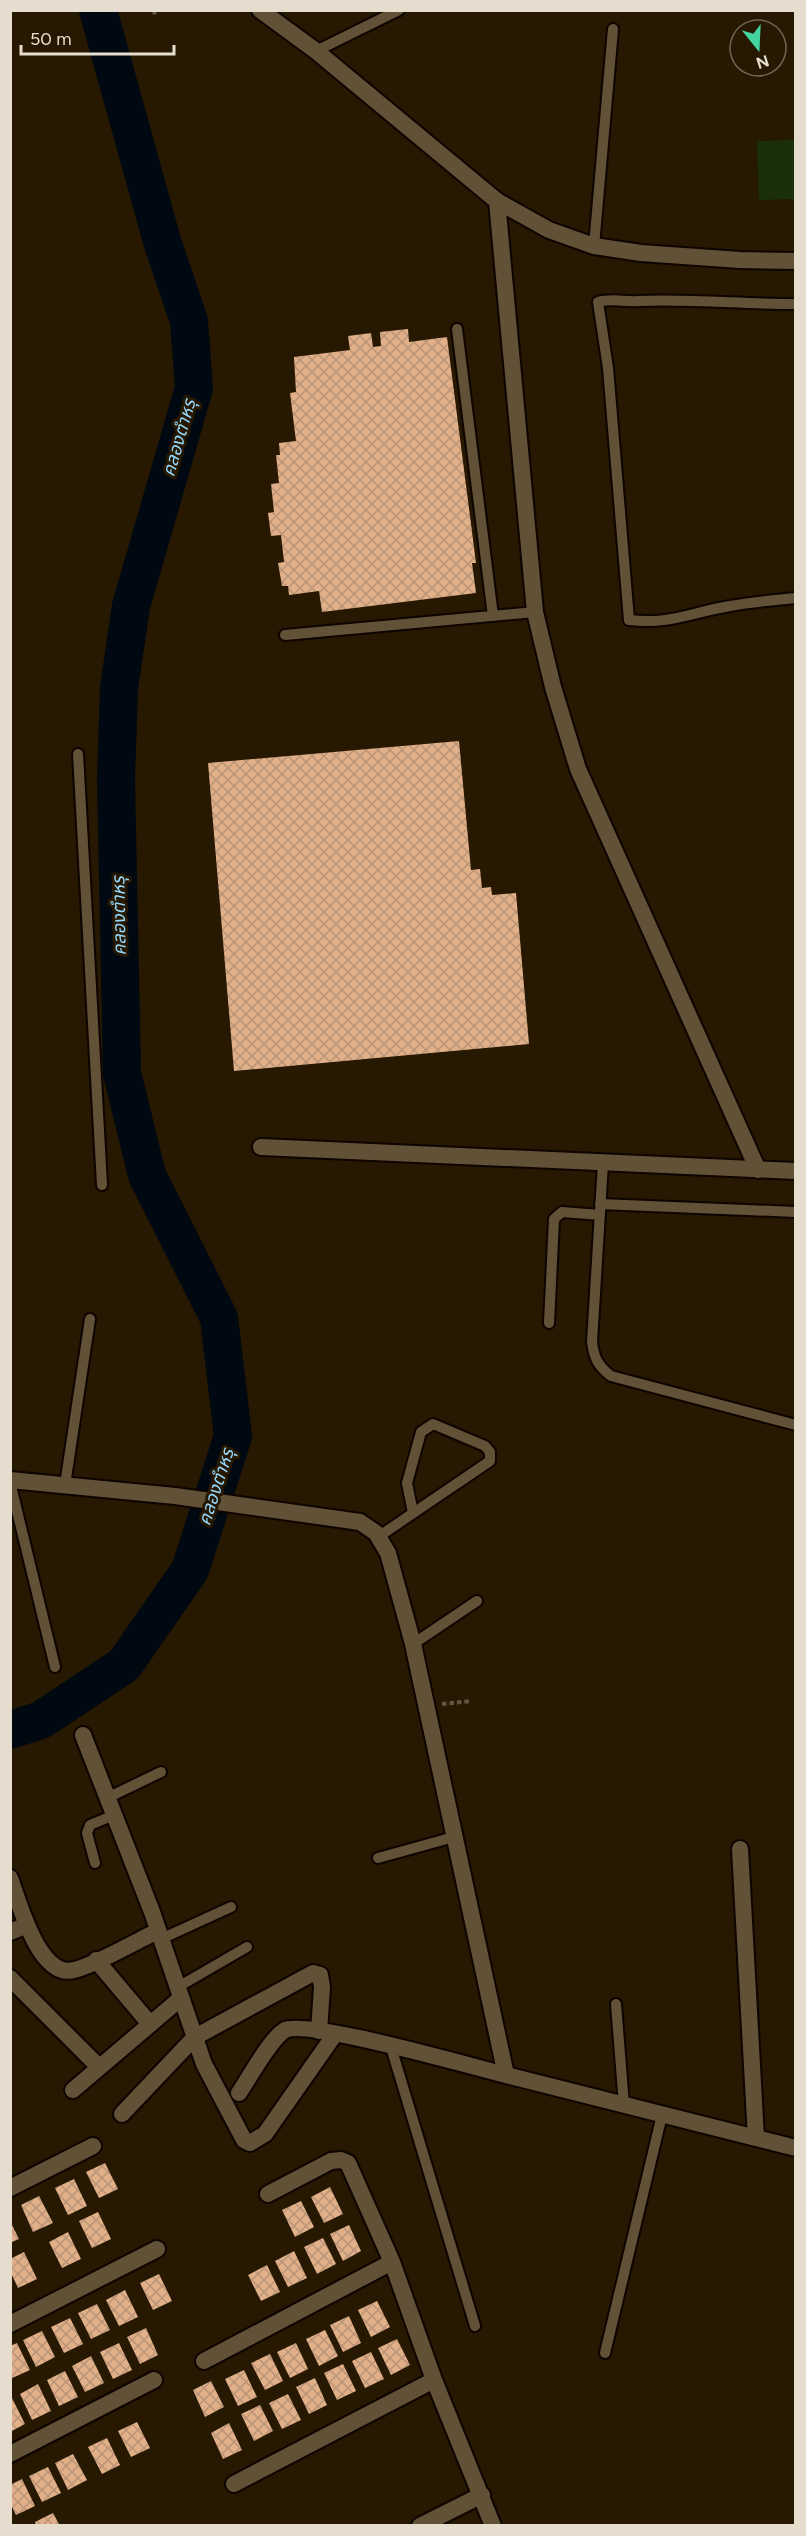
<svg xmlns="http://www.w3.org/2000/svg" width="806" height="2536" viewBox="0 0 806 2536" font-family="Figtree,'Noto Sans Thai',sans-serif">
	<defs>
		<pattern id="building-cross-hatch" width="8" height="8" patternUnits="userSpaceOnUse" patternTransform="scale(1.5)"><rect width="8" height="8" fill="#e1b089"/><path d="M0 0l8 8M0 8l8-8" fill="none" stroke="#ba9476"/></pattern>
	</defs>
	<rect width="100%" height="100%" fill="#261801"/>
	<path fill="#1a2f0c" d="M795,140V199L759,200L757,141Z"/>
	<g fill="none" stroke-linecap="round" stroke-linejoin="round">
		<path stroke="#000811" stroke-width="38" d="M10,1730L41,1720L124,1665L190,1570L233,1436L219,1318L147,1175L122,1073L116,779L119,688L131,606L194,388L189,321L162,241L98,10"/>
	</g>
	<path fill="url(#building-cross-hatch)" d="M408,329L409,342L447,337L476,563H472L476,593L322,612L319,591L289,595L288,586H282L278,563L284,562L281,535L271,536L268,513L274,512L271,484L279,483L276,455H280L279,443L296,441L290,393L296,392L294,357L350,350L348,336L371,333L373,347L381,346L380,332Z
		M459,741L471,870L480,869L482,888L491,887L492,895L516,893L529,1044L234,1071L208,763Z
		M105,2163L118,2189L99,2198L86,2172Z
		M74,2179L87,2206L68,2215L55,2188Z
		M330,2187L343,2214L324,2223L311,2197Z
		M39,2196L53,2223L33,2232L21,2205Z
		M301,2201L314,2227L295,2237L282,2210Z
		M98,2212L111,2239L92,2248L79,2221Z
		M10,2221L19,2239L10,2243Z
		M349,2225L361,2251L343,2261L330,2234Z
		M68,2232L81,2259L62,2268L49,2242Z
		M323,2238L336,2264L317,2274L304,2247Z
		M294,2251L307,2278L288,2287L275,2261Z
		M24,2252L37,2279L18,2288L10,2271V2259Z
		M267,2265L280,2292L261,2301L248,2275Z
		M159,2274L172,2301L153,2310L140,2283Z
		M125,2290L138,2317L119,2326L106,2300Z
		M377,2301L390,2327L371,2337L358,2310Z
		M97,2304L110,2330L91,2339L78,2313Z
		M349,2316L361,2343L343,2352L330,2325Z
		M70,2318L83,2344L64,2353L51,2327Z
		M146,2328L158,2355L140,2364L127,2337Z
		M325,2330L338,2356L319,2366L306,2339Z
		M42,2331L55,2357L36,2367L23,2340Z
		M397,2339L410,2365L391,2375L378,2348Z
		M17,2343L30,2370L10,2379V2346Z
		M119,2343L132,2370L113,2379L100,2352Z
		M296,2343L308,2369L290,2378L277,2352Z
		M371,2352L384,2379L365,2388L352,2361Z
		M270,2354L283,2381L265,2390L251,2363Z
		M91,2356L104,2383L85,2392L72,2366Z
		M343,2364L356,2391L337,2400L324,2373Z
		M244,2370L257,2397L238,2406L225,2379Z
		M65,2371L78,2397L59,2406L47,2380Z
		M315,2378L327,2405L309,2414L296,2387Z
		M211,2381L224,2407L205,2417L193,2390Z
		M38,2384L51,2411L32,2420L20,2394Z
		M288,2394L301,2420L282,2429L269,2403Z
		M12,2398L25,2424L10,2432V2399Z
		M260,2405L273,2431L254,2441L241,2414Z
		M137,2422L150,2448L131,2457L118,2431Z
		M229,2423L242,2450L223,2459L211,2433Z
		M107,2438L120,2465L102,2474L88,2447Z
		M73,2454L87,2480L68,2490L55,2463Z
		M48,2467L61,2493L42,2502L29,2476Z
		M22,2479L35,2506L16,2515L10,2503V2485Z
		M53,2513L60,2526H36L35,2522Z"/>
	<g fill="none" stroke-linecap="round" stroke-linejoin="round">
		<g stroke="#0e0400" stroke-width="14">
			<path id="service" d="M316,51L399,10
				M594,246L613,29
				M796,304C743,304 691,299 639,301C624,302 612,298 598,302L608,368L629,620C671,625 692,612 730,606C752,602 774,600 796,598
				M457,329L493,616
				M285,635L535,612
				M78,754L102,1185
				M603,1163L592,1342C594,1358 598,1366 611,1376L796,1425
				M600,1204L796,1212
				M549,1323L554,1219L562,1212L600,1215
				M10,1482L55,1667
				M65,1485L90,1319
				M378,1537L490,1461V1452L485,1446L433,1424L421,1432L407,1483L413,1513
				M413,1644L477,1601
				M107,1798L161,1772
				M378,1858L454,1837
				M95,1863L87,1833L90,1825L114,1815
				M161,1939L231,1907
				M178,1987L247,1947
				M616,2004L624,2105
				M391,2047L475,2326
				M605,2353L662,2115"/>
		</g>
		<g stroke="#0e0400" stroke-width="20">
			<path id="minor" d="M497,201L535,612L553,687L578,769L758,1170
				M261,1147L796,1171
				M10,1480L175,1496L360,1522L376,1533L388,1553L413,1644L506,2075L796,2148
				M83,1735L152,1912L204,2064L244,2140L250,2143L265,2134L335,2034
				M740,1849L756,2138
				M10,1878C19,1902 39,1979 74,1970C96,1965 136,1941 158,1931
				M10,1932L27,1925
				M96,1960L150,2024
				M10,1978L99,2067
				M73,2090L181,1998
				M239,2093C250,2077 270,2039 285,2030C307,2019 473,2067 506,2075
				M122,2114L195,2037L313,1973L320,1975L322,1987L319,2031
				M10,2188L93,2146
				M268,2194L331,2161L341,2160L348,2163L392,2262L434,2380L493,2526
				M10,2324L157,2249
				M204,2361L392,2262
				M10,2454L154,2380
				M234,2484L434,2380
				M420,2526L482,2495"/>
		</g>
		<g stroke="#0e0400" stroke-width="20">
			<path id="tertiary" d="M260,10L316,51L497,201L549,230L594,246L641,253L740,260L796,261"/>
		</g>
		<path stroke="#635642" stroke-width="4" stroke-dasharray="4.5 3" stroke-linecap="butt" d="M154,10L155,17
			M442,1704L471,1701"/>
		<use href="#service" stroke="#605137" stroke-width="10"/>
		<use href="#minor" stroke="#605137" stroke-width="16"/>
		<use href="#tertiary" stroke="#605137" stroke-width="16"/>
	</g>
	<g text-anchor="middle" stroke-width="6" stroke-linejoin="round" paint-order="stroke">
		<g font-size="18" font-style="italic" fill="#94d8fd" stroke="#261801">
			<text transform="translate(179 438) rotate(-74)" y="6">คลองตำหรุ</text>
			<text transform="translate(119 916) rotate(-91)" y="6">คลองตำหรุ</text>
			<text transform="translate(216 1487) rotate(-72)" y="6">คลองตำหรุ</text>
		</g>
	</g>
	<rect width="806" height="2536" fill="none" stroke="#e6ddce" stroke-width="24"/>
	<g transform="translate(758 48) rotate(162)"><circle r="28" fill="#261801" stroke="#736753" stroke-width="1.5"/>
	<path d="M0-4.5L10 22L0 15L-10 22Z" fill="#43d4a0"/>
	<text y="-9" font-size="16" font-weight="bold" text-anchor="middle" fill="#e6ddce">N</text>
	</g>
	<path d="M21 45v9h153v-9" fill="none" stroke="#e6ddce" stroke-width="3"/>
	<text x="30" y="45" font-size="18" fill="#e6ddce" stroke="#261801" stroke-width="4.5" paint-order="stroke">50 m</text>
</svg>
